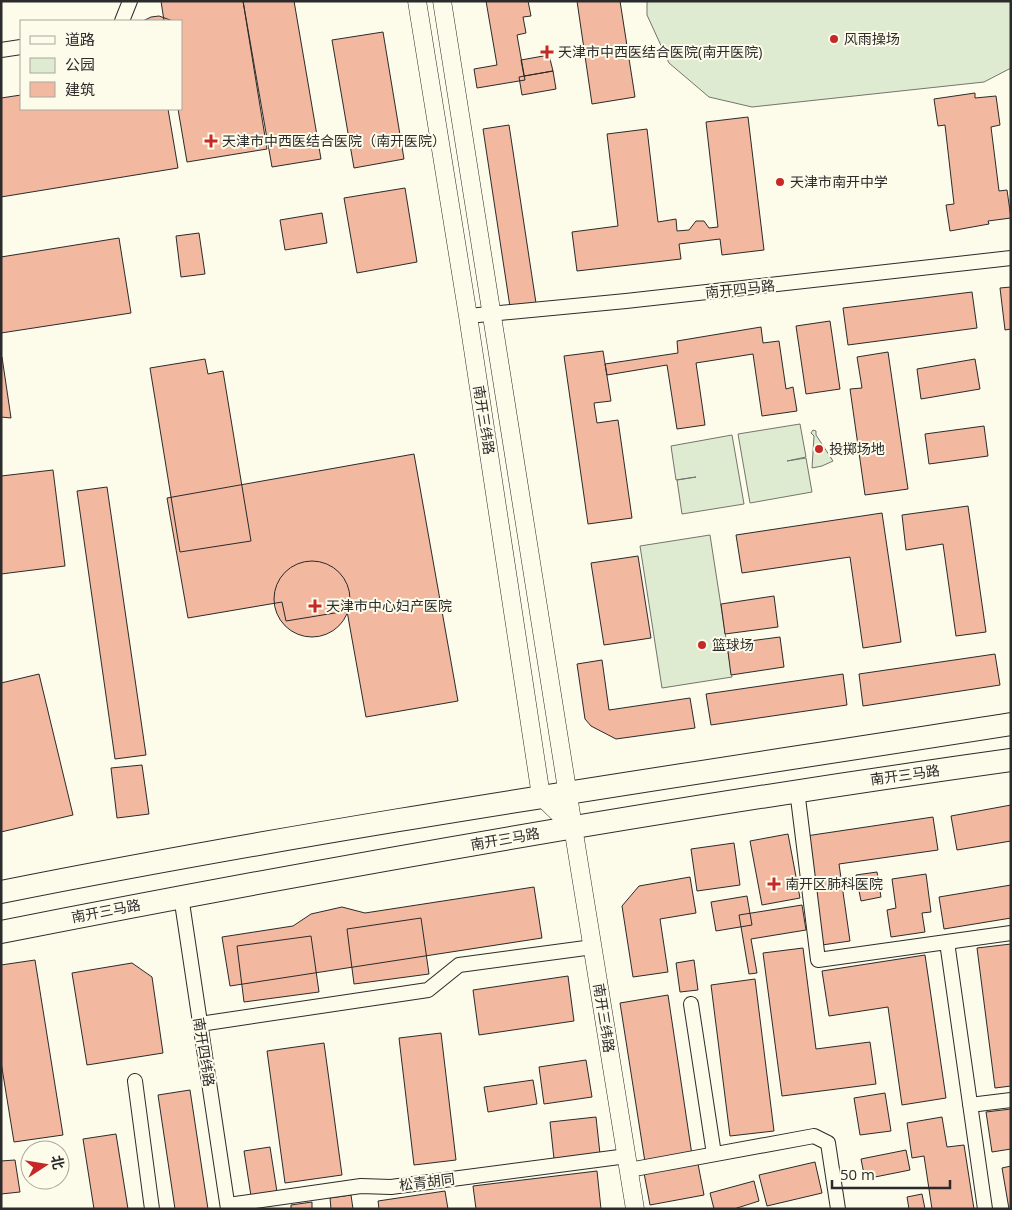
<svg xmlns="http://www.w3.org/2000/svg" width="1012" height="1210" viewBox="0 0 1012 1210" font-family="'Open Sans','Noto Sans SC',sans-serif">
	<rect width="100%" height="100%" fill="#fdfbea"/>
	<path fill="#deebd1" stroke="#74746e" d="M647,1H1011V68L984,82L752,107L709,97L669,63L647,15Z
		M800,424L806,457L787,461L806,458L812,492L750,503L738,434Z
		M813,430L816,431V435L833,461L822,466L812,468L814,436L811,433Z
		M732,435L744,504L682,514L677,480L696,477L676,480L671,446Z
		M710,535L732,677L662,688L640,546Z"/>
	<path fill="#f2b8a0" stroke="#2b2b2b" d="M161,1H243L267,149L187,162L178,109H181V21H164Z
		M243,1H294L321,159L272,167Z
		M486,1H528L531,16L523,17L526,33L517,35L525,80L477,88L474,69L497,65Z
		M577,1H620L635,97L592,104Z
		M159,16L173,21H143L151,17Z
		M383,32L404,159L354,168L332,40Z
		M549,55L553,71L524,76L521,60Z
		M553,71L556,89L522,95L519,77Z
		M975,93V98L996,96L1000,125L991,127L999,191L1007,190L1011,218L988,221L989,224L950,231L946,205L954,204L945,125L938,126L934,99Z
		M21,95V109H168L178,168L1,197V98Z
		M748,117L764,250L722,255L720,239L679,244L681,259L577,271L572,232L618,226L607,134L647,129L658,222L676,219L677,231L689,230L696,221H704L709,228L718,227L706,122Z
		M509,125L536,303L510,307L483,129Z
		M405,188L417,262L357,273L344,198Z
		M322,213L327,243L285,250L280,220Z
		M199,233L205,274L181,277L176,236Z
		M119,238L131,313L1,333V257Z
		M1011,287V329L1005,330L1000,288Z
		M972,292L977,328L848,345L843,308Z
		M830,321L840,389L806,394L796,326Z
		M761,327L763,343L779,341L786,389L793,387L797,411L762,416L753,354L696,363L705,425L677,429L667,365L607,375L605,364L678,353L677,341Z
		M603,351L611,401L594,403L597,423L618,420L632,518L588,524L564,356Z
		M888,352L908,489L865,495L850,389L862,388L857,357Z
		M1,357H2L11,418L1,417Z
		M205,359L208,374L223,371L251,541L180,552L150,368Z
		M975,359L980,389L921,399L917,369Z
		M984,426L988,456L929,464L925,434Z
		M414,454L458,701L366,717L347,611L286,621L282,602L188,618L167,498Z
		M53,470L65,566L1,574V476Z
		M107,487L146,755L115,759L77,491Z
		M968,506L986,632L956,636L943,544L906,550L902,515Z
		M882,513L901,642L863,648L850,557L742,573L736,535Z
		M638,556L651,638L604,645L591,563Z
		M274 599a38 38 0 1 1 76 0a38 38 0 1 1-76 0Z
		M774,596L778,627L725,634L721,604Z
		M780,637L784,667L731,675L727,644Z
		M995,654L1000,685L863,706L859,674Z
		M602,660L609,710L690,698L695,728L616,739L591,726L585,719L577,664Z
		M39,674L73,815L1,832V683Z
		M843,674L847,705L711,725L706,694Z
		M142,765L149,814L117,818L111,768Z
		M1011,805V841L957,850L951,816Z
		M933,817L938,850L839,864L850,941L822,945L806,836Z
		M788,834L800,898L762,905L750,841Z
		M734,843L740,885L697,891L691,849Z
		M877,872L881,897L861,901L856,875Z
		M926,874L931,912L922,913L925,932L891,937L887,910L896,908L892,879Z
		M690,877L696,913L660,919L668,972L633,977L622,906L639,886Z
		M1011,885V918L944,929L939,897Z
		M534,887L542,938L230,986L222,937L293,926L311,914L342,907L365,913Z
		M747,896L752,925L716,931L711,902Z
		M802,905L806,930L751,939L757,973L749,974L739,915Z
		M421,918L429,974L354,984L347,929Z
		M311,936L319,992L244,1002L237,946Z
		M1011,944V1086L995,1088L977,948Z
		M803,948L816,1049L870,1042L876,1084L782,1096L763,953Z
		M925,955L946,1098L902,1105L888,1007L829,1016L822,971Z
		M35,960L63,1135L14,1142L1,1062V965Z
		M694,960L698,990L680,992L676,963Z
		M132,963L152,977L163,1053L87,1065L72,973Z
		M568,976L574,1021L479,1035L473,990Z
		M755,979L774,1131L730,1136L711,985Z
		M668,995L692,1155L645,1162L620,1003Z
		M441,1033L456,1160L414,1165L399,1038Z
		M324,1043L342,1175L285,1183L267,1051Z
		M586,1060L592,1097L544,1104L539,1067Z
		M533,1080L537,1104L488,1112L484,1087Z
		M190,1090L208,1209H175L158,1095Z
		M885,1093L891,1131L860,1135L854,1098Z
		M1011,1109V1149L992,1152L986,1112Z
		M596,1117L600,1154L554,1159L550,1122Z
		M942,1117L947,1147L964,1145L974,1209H932L924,1156L912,1158L907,1123Z
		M116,1134L128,1209H94L83,1139Z
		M270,1147L277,1192L251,1196L244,1151Z
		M906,1150L910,1170L865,1179L861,1159Z
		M15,1160L20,1192L1,1194V1161Z
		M815,1162L822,1193L767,1206L759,1175Z
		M698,1164L704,1195L650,1205L644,1173Z
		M1011,1166V1209H1009L1002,1168Z
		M597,1171L601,1209H476L473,1186Z
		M754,1181L759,1201L734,1209H714L710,1193Z
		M445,1191L448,1209H379L378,1201Z
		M922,1194L925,1209H909L907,1197Z
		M351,1195L353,1209H331L330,1198Z
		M312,1202V1209H291V1205Z"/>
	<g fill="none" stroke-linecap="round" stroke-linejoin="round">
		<g stroke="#2b2b2b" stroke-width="16">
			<path id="minor" d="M122,21L130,1
				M1,50L21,47
				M468,316L626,301L1011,258
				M797,790L818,960L1011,933
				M181,896L228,1209
				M947,942L985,1209
				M691,1004L714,1154
				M200,1024L428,990L459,965L593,947
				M135,1081L152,1209
				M970,1105L1011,1100
				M629,1170L814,1136L828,1143L838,1209
				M228,1205L361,1186L391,1187L627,1156"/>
		</g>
		<g stroke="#2b2b2b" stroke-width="19">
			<path id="tertiary" d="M417,1L468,316L541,796L573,827L442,1
				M573,827L635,1209"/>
		</g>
		<g stroke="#2b2b2b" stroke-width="24">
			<path id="primary" d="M1,892C336,825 674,777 1011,724
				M1,932C336,866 673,807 1011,760"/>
		</g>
		<use href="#minor" stroke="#fdfbea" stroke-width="14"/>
		<use href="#tertiary" stroke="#fdfbea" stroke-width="18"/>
		<use href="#primary" stroke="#fdfbea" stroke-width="22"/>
	</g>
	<g fill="#c62828" stroke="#fdfbea" stroke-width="2">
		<circle cx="834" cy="39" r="5"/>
		<path d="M544.5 44.5h5v5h5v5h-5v5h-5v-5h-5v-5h5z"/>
		<path d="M208.5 133.5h5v5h5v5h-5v5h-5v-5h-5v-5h5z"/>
		<circle cx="780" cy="182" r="5"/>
		<circle cx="819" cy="449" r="5"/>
		<path d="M312.5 598.5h5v5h5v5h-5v5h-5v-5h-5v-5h5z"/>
		<circle cx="702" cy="645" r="5"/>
		<path d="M771.5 876.5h5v5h5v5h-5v5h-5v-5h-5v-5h5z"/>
	</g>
	<g text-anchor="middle" stroke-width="4" stroke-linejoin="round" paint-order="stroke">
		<g font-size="14" fill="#2b2b2b" stroke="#fdfbea" text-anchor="start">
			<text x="844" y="44">风雨操场</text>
			<text x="558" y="57">天津市中西医结合医院(南开医院)</text>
			<text x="222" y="146">天津市中西医结合医院（南开医院）</text>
			<text x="790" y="187">天津市南开中学</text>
			<text x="829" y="454">投掷场地</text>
			<text x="326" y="611">天津市中心妇产医院</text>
			<text x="712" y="650">篮球场</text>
			<text x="785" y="889">南开区肺科医院</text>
		</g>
		<g font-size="14" fill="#2b2b2b" stroke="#fdfbea">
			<text transform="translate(740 289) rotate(-6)" y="5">南开四马路</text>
			<text transform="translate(484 420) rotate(81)" y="5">南开三纬路</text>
			<text transform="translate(905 775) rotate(-8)" y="5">南开三马路</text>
			<text transform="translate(505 839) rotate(-10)" y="5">南开三马路</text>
			<text transform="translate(106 911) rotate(-11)" y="5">南开三马路</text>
			<text transform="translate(604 1018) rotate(81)" y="5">南开三纬路</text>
			<text transform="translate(204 1052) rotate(81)" y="5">南开四纬路</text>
			<text transform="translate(427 1182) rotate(-7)" y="5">松青胡同</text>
		</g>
	</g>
	<rect width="1012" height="1210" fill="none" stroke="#2b2b2b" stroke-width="5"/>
	<rect x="20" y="20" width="162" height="90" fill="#fdfbea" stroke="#a9a89e"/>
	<rect x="30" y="36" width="25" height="8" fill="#fdfbea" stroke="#a9a89e"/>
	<text x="65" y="45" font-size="15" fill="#2b2b2b">道路</text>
	<rect x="30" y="58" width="25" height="15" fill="#deebd1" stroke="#a9a89e"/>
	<text x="65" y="70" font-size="15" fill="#2b2b2b">公园</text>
	<rect x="30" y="82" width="25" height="15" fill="#f2b8a0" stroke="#a9a89e"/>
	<text x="65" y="95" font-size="15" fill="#2b2b2b">建筑</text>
	<g transform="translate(45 1165) rotate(78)"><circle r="24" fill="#fdfbea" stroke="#a9a89e"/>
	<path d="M0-4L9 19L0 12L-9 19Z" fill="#c62828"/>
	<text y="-8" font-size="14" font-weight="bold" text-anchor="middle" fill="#2b2b2b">北</text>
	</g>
	<path d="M832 1180v8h118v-8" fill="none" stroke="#2b2b2b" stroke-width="2.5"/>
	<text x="840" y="1180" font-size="15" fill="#2b2b2b" stroke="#fdfbea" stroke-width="4" paint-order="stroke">50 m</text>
</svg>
